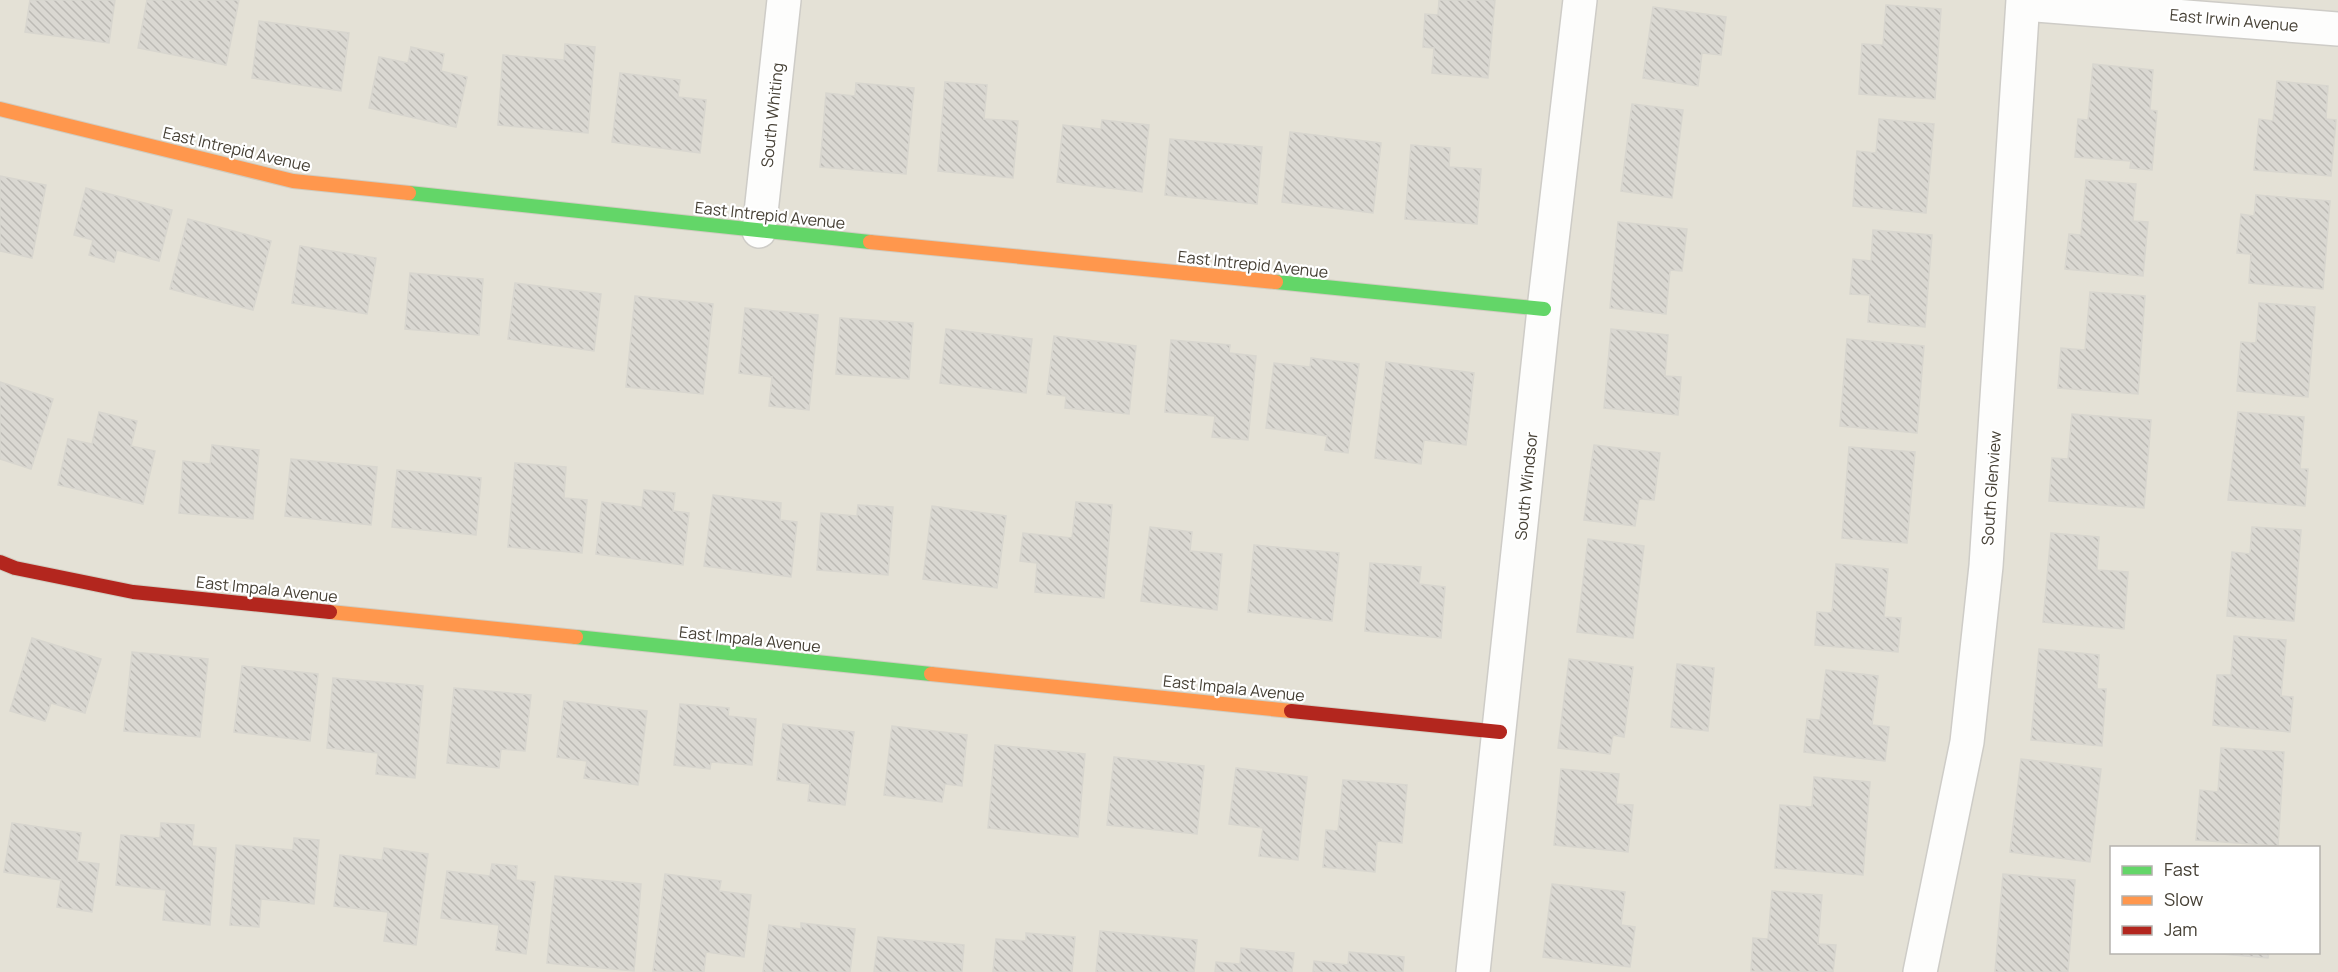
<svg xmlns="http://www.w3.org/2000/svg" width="2338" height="972" viewBox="0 0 2338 972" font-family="Manrope,sans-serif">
	<defs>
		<pattern id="building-back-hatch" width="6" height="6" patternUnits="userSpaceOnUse" patternTransform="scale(1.5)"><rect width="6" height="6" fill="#dad8d2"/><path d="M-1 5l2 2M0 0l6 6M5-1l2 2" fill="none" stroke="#bcbab5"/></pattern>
	</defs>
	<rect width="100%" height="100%" fill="#f0efe9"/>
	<path fill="#e4e1d6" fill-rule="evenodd" d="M0,0H2338V972H0ZM2112,848H2318V952H2112Z"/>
	<path fill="url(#building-back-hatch)" stroke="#d8d6cf" stroke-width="1.5" d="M30,0H115L109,43L25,32Z
		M147,0H239L226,65L138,48Z
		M1439,0H1495L1488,78L1432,73L1434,48L1423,47L1425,14L1438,15Z
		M1886,5L1941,9L1935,99L1859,94L1862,44L1883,45Z
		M1653,7L1726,17L1721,55L1702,53L1698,86L1643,78Z
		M259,21L349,33L341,91L252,78Z
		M565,44L595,47L588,133L498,125L503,55L564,60Z
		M411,47L444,54L441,71L467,77L456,127L369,108L379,57L408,63Z
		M2093,64L2153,70L2150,110L2157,111L2152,170L2130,168L2131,161L2075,157L2078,119L2088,120Z
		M620,73L680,80L678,97L706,100L700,153L612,142Z
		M2277,81L2328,86L2326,119L2336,120L2331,176L2254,170L2259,119L2273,121Z
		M945,82L987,85L984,119L1018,121L1013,178L938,171Z
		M856,83L914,88L906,174L820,167L826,93L855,96Z
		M1632,104L1683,110L1672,198L1621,191Z
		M1879,119L1934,124L1926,213L1853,206L1857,151L1876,153Z
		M1102,120L1149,125L1142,192L1057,182L1063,125L1101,129Z
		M1290,132L1381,143L1373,213L1282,202Z
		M1170,139L1262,147L1257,204L1165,195Z
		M1411,145L1450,148L1449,167L1481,169L1477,224L1405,219Z
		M0,176L46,185L32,258L0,251Z
		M2086,180L2136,184L2133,221L2148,222L2143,276L2065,269L2069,234L2081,235Z
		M86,188L172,210L159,261L117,250L114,262L89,255L93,240L74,235Z
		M2256,195L2330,201L2323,289L2249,283L2251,254L2237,253L2241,214L2254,216Z
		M188,219L271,241L253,310L170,289Z
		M1618,222L1687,229L1682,271L1670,270L1666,314L1610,308Z
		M1873,230L1932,235L1925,327L1868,322L1870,295L1850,294L1853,259L1871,261Z
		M300,246L376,258L367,314L292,303Z
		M410,273L483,279L479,335L405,329Z
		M515,283L601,294L594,351L508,339Z
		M2090,292L2145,296L2138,394L2058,388L2061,348L2085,350Z
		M635,296L713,304L703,394L626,387Z
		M2259,303L2315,307L2308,397L2237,391L2241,342L2256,343Z
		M745,308L818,315L809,410L769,406L772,377L739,373Z
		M840,318L913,323L909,379L836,374Z
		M946,329L1032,339L1026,393L940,383Z
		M1611,329L1668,335L1665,376L1681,377L1678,415L1604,408Z
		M1054,336L1136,346L1129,414L1065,408L1066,396L1047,394Z
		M1847,339L1924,346L1917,433L1840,426Z
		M1171,340L1230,345L1229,353L1256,356L1248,440L1212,437L1215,416L1165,412Z
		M1311,358L1359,364L1348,453L1325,450L1327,436L1266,428L1274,363L1310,367Z
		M1386,362L1474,373L1466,445L1424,440L1421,464L1375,458Z
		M0,382L53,399L31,469L0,459Z
		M99,412L137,421L131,446L155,451L143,504L58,485L68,439L92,444Z
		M2238,412L2304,417L2300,469H2308L2305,506L2228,500Z
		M2072,414L2151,420L2144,508L2049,501L2052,458L2068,459Z
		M212,445L259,450L253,519L179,513L183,461L210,464Z
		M1594,445L1660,453L1654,500L1639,499L1635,526L1584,520Z
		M1849,447L1915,452L1907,543L1842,538Z
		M291,459L377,467L371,525L285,516Z
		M515,463L566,467L564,498L587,500L582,553L508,547Z
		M397,470L481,478L476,535L392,527Z
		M644,490L675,493L673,511L689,513L683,565L596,554L602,502L642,507Z
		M713,495L781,503L780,520L797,522L791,577L704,566Z
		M1076,502L1112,505L1104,598L1035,592L1037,563L1020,561L1023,533L1072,538Z
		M858,505L893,507L888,575L817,570L821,513L857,516Z
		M932,506L1006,516L997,588L923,579Z
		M1150,527L1192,532L1190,551L1222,554L1217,610L1141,601Z
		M2252,527L2301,530L2294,621L2227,616L2232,552L2250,554Z
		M2051,533L2099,537L2097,570L2128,572L2124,629L2043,622Z
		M1588,539L1644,546L1633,638L1577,632Z
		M1254,545L1339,553L1332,621L1248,612Z
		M1370,563L1421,567L1419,584L1445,587L1441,638L1365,631Z
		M1836,564L1888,569L1884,617L1901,618L1898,652L1815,645L1817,612L1832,613Z
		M2234,636L2286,640L2281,696L2293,697L2290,732L2213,725L2217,675H2231Z
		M32,638L101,659L85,713L51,703L45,721L10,711Z
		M2039,649L2099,655L2097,689H2106L2102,746L2031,740Z
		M132,652L208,659L200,737L124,731Z
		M1569,659L1633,667L1624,737L1613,735L1610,754L1558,748Z
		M1677,664L1714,668L1708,731L1671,727Z
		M242,666L318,674L310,741L234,732Z
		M1826,670L1878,676L1872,725L1889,727L1885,761L1804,752L1807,719L1820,720Z
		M333,678L423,686L415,778L376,774L378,753L327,748Z
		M454,688L531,695L525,751L501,749L499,768L447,763Z
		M564,701L647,711L638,785L584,778L587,761L557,757Z
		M680,704L729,708L728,716L756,719L752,765L711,762L710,769L674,765Z
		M783,724L854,732L845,805L808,801L810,784L777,780Z
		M892,726L967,735L962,786L945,784L942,802L884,795Z
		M995,745L1085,754L1078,837L988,828Z
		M2221,748L2284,752L2278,846L2196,840L2200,790L2218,792Z
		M1114,757L1204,766L1197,834L1107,825Z
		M2021,759L2101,769L2090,862L2010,852Z
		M1236,768L1307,777L1298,860L1259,856L1263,828L1229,824Z
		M1561,769L1619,774L1616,804L1633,805L1628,852L1554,845Z
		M1814,777L1870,782L1863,875L1775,868L1780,805L1812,807Z
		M1343,780L1407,785L1402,843L1377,841L1375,872L1323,867L1326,830L1338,831Z
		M12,823L81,833L77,861L99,864L92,912L57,907L61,880L4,872Z
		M161,823L194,825L192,846L216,848L210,925L163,920L166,890L116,885L121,835L160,838Z
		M294,838L319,840L314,904L261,899L259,927L230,925L236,845L293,850Z
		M384,848L428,854L416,945L384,941L388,912L334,906L340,855L382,860Z
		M492,864L517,866L516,880L535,882L526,954L496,950L499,925L441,918L447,871L490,876Z
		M665,874L721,881L719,891L751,895L744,957L706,952L704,972L653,971Z
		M2003,874L2075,880L2068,972H1995Z
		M555,876L641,884L634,971L547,963Z
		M1552,884L1625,892L1621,925L1635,927L1630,967L1543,957Z
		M1772,891L1822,895L1818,944L1836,945L1833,972L1751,971L1753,938L1768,939Z
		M801,923L855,929L850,972H763L769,925L801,929Z
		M1100,931L1197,940L1194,972H1096Z
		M1026,933L1075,937L1072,972H993L996,939L1026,941Z
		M878,937L964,945L962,972H874Z
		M1241,948L1294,953L1292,972H1215L1216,962L1240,964Z
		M1349,952L1404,957L1403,972H1313L1314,961L1348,965Z
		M2198,952H2269L2268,958Z"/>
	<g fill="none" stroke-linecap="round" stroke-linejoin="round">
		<g stroke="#ceccc7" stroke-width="36">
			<path id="street" d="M2023,4L2338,29
				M759,231L784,0
				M1473,972L1544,309L1580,0
				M1920,972L1967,742L1986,566L2023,0"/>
		</g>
		<g stroke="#d0ccc0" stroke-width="16">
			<path id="fast" d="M409,193L870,242
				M1276,282L1544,309
				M576,637L931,674"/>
		</g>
		<g stroke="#d0ccc0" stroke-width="16">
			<path id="slow" d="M0,109L293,181L409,193
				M870,242L1276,282
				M330,612L576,637
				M931,674L1291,711"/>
		</g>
		<g stroke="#d0ccc0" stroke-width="16">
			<path id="jam" d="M0,562L15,568L133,592L330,612
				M1291,711L1500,732"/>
		</g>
		<use href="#street" stroke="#fdfdfc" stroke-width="33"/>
		<use href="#fast" stroke="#63d668" stroke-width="14"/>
		<use href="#slow" stroke="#ff974d" stroke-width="14"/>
		<use href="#jam" stroke="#b3261e" stroke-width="14"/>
	</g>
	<g text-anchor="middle" stroke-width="4.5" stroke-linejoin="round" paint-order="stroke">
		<g font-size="16" fill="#464035" stroke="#fff">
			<text transform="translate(2234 20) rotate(5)" y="6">East Irwin Avenue</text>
			<text transform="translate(772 115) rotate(-84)" y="6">South Whiting</text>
			<text transform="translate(237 149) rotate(13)" y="6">East Intrepid Avenue</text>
			<text transform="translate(770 215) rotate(6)" y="6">East Intrepid Avenue</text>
			<text transform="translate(1253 264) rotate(6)" y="6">East Intrepid Avenue</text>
			<text transform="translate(1526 486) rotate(-84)" y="6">South Windsor</text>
			<text transform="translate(1991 488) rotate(-86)" y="6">South Glenview</text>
			<text transform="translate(267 589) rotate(6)" y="6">East Impala Avenue</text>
			<text transform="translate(750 639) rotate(6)" y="6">East Impala Avenue</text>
			<text transform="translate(1234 688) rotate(6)" y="6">East Impala Avenue</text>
		</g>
	</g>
	<rect x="2110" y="846" width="210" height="108" fill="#ffffff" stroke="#b5b3ae" stroke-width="1.5"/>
	<rect x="2122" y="866" width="30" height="9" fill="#63d668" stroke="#b5b3ae" stroke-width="1.5"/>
	<text x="2164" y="876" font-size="18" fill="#464035">Fast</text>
	<rect x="2122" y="896" width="30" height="9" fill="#ff974d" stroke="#b5b3ae" stroke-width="1.5"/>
	<text x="2164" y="906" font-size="18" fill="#464035">Slow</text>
	<rect x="2122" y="926" width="30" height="9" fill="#b3261e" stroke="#b5b3ae" stroke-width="1.5"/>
	<text x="2164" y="936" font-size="18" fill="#464035">Jam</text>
</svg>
